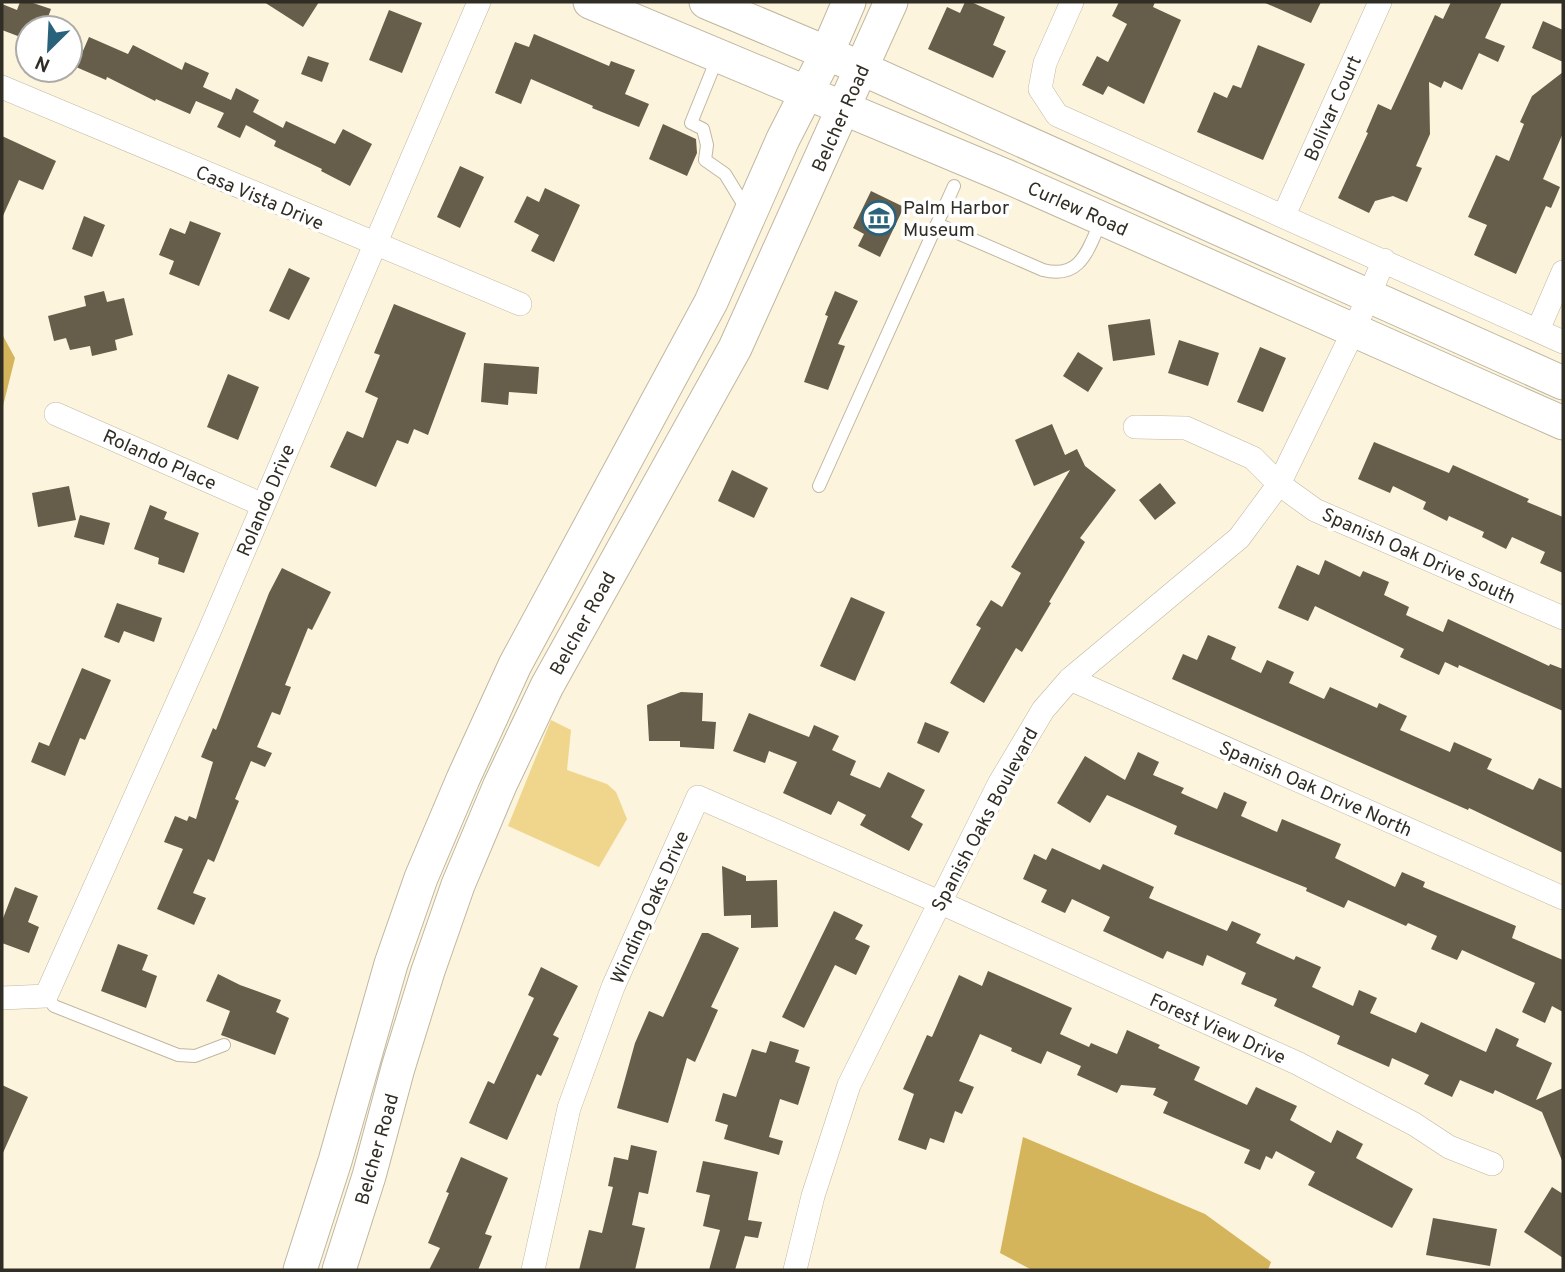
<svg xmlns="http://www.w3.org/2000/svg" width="1565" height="1272" viewBox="0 0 1565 1272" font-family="Overpass,sans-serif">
	<rect width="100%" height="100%" fill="#fcf4dc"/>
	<path fill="#f0d58c" d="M551,720L571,730L567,770L607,784L616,792L627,819L599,867L508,826Z"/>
	<path fill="#d5b55b" d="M2,334L15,358L2,410Z
		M1023,1137L1205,1214L1271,1262L1268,1270H1032L1000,1253Z"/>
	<path fill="#665e4a" d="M20,2H30L51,9L44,28H27L23,38L2,30V4L17,10Z
		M264,2H319L303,27Z
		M965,2H971L1005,17L993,45L1006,51L993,78L928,49L947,7L960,13Z
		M1119,2H1155L1153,7L1181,20L1144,104L1108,86L1103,95L1082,85L1097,56L1108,62L1127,24L1112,16Z
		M1263,2H1321L1311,23Z
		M1451,2H1502L1485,38L1505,46L1498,62L1479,53L1462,90L1444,81L1441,88L1429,82L1430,134L1416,166L1422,168L1407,202L1393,196L1375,201L1369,213L1338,198L1368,133L1366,132L1378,104L1391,110L1435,15L1443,19Z
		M389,10L422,23L402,73L369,60Z
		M1543,21L1563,30V62L1532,48Z
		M534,34L609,66L611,61L635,70L625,94L649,104L639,127L592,108L593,106L531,79L521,104L495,93L515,42L529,47Z
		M89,37L128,54L133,45L182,70L185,62L209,73L203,87L231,100L236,88L259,100L253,112L283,128L286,121L335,144L343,129L372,144L350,186L321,171L322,169L274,146L276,141L246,125L240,138L217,127L224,113L196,101L190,114L156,99L155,101L107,77L106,80L76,67Z
		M1258,45L1305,64L1263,160L1197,132L1214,92L1227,98L1233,85L1241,88Z
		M308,56L329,63L322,82L301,74Z
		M1563,72V133L1543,179L1560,187L1551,208L1546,206L1516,274L1474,255L1487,225L1468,217L1496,155L1509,161L1524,124L1520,122L1532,96Z
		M663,124L696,139L697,153L687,176L649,159Z
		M2,136L56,161L43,190L19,180L2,218Z
		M460,166L484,177L460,228L437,217Z
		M545,188L580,205L554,262L531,251L539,235L514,222L527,196L539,202Z
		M871,191L904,207L880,257L858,246L864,234L853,228Z
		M84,216L105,225L92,257L72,249Z
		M190,221L221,233L199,286L169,274L174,261L159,255L170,228L185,234Z
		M289,268L310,278L289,320L269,311Z
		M104,291L107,302L124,298L133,335L115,340L117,350L92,356L90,346L70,350L66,338L54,341L48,316L86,306L84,296Z
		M835,291L858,301L838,344L845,346L828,390L804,382L828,316L825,315Z
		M394,304L466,333L428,435L414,429L408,444L397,440L376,487L330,467L347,431L363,438L378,398L365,392L380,355L374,353Z
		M1150,319L1155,355L1113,361L1108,325Z
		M1179,340L1219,353L1208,386L1168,373Z
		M1260,347L1286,358L1263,412L1237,402Z
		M1078,352L1103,368L1088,392L1063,376Z
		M484,363L539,367L537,394L509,392L508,405L481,402Z
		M228,374L259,387L238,440L207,427Z
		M1052,424L1065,455L1077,449L1085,466L1116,490L1080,538L1085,542L1049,602L1051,603L1022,652L1016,648L984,703L950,683L981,628L976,625L991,600L1002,607L1021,573L1011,567L1070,470L1034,486L1015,440Z
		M1374,442L1449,473L1453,465L1529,499L1527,502L1563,517V573L1540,563L1545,552L1512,537L1506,549L1482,537L1484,532L1449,516L1447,521L1423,509L1426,502L1393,486L1390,493L1358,479Z
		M732,470L768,488L754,518L718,501Z
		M1160,483L1176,503L1155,520L1139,500Z
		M69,486L76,520L38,527L32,493Z
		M150,505L167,512L164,519L199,533L184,573L158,564L159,558L134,549Z
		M80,515L110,523L104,545L74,537Z
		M1325,560L1360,577L1363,571L1389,582L1384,595L1409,607L1406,615L1443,632L1448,619L1549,666L1550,664L1563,669V711L1459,665L1458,668L1445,662L1439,675L1400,657L1404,649L1315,606L1308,621L1278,608L1297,565L1319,575Z
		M282,568L331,592L312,630L308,628L285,685L291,687L280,715L272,712L257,747L272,753L265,767L251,761L235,799L239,801L214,862L208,859L193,893L206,898L194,925L157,909L183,849L164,842L175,816L187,821L189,816L196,819L213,762L201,757L213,728L216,730L269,593Z
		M851,597L885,612L855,681L820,666Z
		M117,603L162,618L154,642L124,631L119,643L104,637Z
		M1208,635L1236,647L1231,659L1261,673L1267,660L1294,672L1289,683L1324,699L1330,687L1377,708L1379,703L1407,716L1400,730L1450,752L1454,742L1492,759L1487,769L1533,790L1539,778L1563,789V853L1469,808L1468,810L1172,679L1183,654L1197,660Z
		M82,668L111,680L85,740L80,738L65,776L31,762L39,742L49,746Z
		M681,692L703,693L702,721L716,722L714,749L680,747V741H649L647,705Z
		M749,713L809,737L814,725L839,736L832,750L856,761L850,775L880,788L888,772L925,790L911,817L923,824L909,851L860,825L866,815L838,801L831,815L783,793L797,762L769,751L765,763L733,751Z
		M925,722L949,732L939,753L917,743Z
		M1138,752L1159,762L1153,775L1184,788L1181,793L1217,809L1224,792L1247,802L1241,816L1277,832L1282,819L1341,844L1335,858L1395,887L1402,872L1425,882L1423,887L1516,926L1512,938L1563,960V1012L1552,1006L1545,1023L1522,1012L1535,983L1462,950L1457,960L1431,949L1437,936L1408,923L1406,926L1348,900L1344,908L1306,891L1307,888L1174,834L1177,826L1107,795L1090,823L1057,803L1085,756L1125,780Z
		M1052,848L1100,870L1103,864L1154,887L1149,898L1227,931L1232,921L1261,934L1256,943L1294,960L1296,956L1321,967L1312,987L1353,1006L1359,990L1377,998L1370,1013L1416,1033L1421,1022L1486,1052L1496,1028L1519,1039L1516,1046L1552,1063L1536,1100L1563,1088V1163L1542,1112L1495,1090L1493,1094L1460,1080L1452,1097L1424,1084L1429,1075L1392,1058L1389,1067L1337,1044L1340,1036L1274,1006L1277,999L1241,984L1246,973L1207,955L1203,966L1167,951L1163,959L1103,931L1110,917L1072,899L1065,913L1041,902L1047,890L1023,879L1034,854L1046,860Z
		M722,866L746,876V881L777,880L778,927L751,928V915L724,916Z
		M15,887L38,896L28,922L39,927L29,953L2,943V921Z
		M834,911L863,925L855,939L870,946L856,975L835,965L804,1028L782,1017Z
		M702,933H708L739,948L711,1007L718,1010L695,1062L687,1058L668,1123L617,1108L635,1043L649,1011L663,1017Z
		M118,944L148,955L142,970L157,976L146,1008L101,991Z
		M541,967L578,986L553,1035L559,1038L541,1076L537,1074L507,1140L469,1123L488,1081L494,1084L534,998L528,995Z
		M988,971L1072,1008L1060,1034L1089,1047L1091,1043L1117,1054L1127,1030L1160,1045L1158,1048L1200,1067L1194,1080L1247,1105L1256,1087L1297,1106L1290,1120L1331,1143L1337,1130L1363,1144L1356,1158L1413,1189L1392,1228L1308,1185L1315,1172L1276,1151L1272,1159L1266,1156L1260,1170L1244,1163L1250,1150L1163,1113L1168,1102L1153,1095L1156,1088L1121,1085L1117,1093L1077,1075L1081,1066L1047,1051L1041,1064L1011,1051L1012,1048L980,1034L959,1081L974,1087L962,1114L955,1111L944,1143L930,1138L926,1150L898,1140L914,1094L903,1089L927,1035L932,1037L959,975L982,986Z
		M218,974L240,985L281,1000L276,1012L289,1018L275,1055L221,1035L230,1011L206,1001Z
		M770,1041L799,1050L795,1062L810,1067L798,1105L780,1099L769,1137L783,1141L779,1155L724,1139L728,1125L715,1121L723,1093L736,1097L752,1049L766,1053Z
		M2,1085L28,1097L2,1155Z
		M631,1145L657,1151L648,1194L639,1192L632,1225L645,1228L635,1270H579L589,1230L602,1233L613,1187L608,1186L614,1157L628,1160Z
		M461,1157L508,1178L485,1234L492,1236L478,1270H429L440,1248L428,1243L449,1193L446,1192Z
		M703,1161L758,1172L748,1220L762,1222L758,1238L745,1236L735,1270H709L720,1230L703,1226L710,1195L696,1192Z
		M1552,1187L1563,1194V1258L1524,1232Z
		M1433,1218L1497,1229L1490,1266L1426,1255Z"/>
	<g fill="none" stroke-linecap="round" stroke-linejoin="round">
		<g stroke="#c0b7a1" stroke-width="14">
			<path id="lane" d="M712,71L691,123L703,129L707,145L705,160L725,174L747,210
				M937,224L1043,270C1082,280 1088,248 1102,219
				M819,486L954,186
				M46,996L54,1006L178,1055L195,1056L224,1045"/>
		</g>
		<g stroke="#c0b7a1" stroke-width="24">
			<path id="street" d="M1072,2L1045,63L1040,89L1057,115L1563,342
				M2,87L520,304
				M1284,215L1380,2
				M1538,330L1563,272
				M56,414L263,505
				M1135,427L1186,428L1253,458L1279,484L1315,510L1563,618
				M1070,679L1563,898
				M2,998L46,996L209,632L479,2
				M533,1270L569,1108L613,987L698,797L939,902L1297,1063L1414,1124L1449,1147L1492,1164
				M795,1270L813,1196L849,1085L999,784L1043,710L1070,679L1239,538L1279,484L1354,330L1384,260"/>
		</g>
		<g stroke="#c0b7a1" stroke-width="35">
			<path id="secondary" d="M590,2L1008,177L1563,423
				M706,2L827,53L1563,383
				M300,1270L335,1161L391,964L421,878L463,779L515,665L711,302L783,139L827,53L849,2
				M339,1270L369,1176L398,1068L428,971L458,885L500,785L547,686L735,348L891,2"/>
		</g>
		<use href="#lane" stroke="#fff" stroke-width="12"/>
		<use href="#street" stroke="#fff" stroke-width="23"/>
		<use href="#secondary" stroke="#fff" stroke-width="33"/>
	</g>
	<defs>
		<g id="museum-ring" transform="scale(1.75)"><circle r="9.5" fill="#fff" stroke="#2a627c" stroke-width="1.5"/><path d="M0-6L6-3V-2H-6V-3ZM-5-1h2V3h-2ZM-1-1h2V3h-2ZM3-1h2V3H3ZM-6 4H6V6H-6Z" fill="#2a627c"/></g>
	</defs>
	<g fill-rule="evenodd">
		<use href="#museum-ring" x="879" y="218"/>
	</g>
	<g text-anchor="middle" stroke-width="7" stroke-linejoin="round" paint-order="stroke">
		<g font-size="19" fill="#302d24" stroke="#fff">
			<text transform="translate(1332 108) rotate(-66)" y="7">Bolivar Court</text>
			<text transform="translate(840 118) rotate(-66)" y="7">Belcher Road</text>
			<text transform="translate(260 197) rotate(23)" y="7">Casa Vista Drive</text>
			<text transform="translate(1078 208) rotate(24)" y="7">Curlew Road</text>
			<text transform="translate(160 459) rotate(24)" y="7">Rolando Place</text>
			<text transform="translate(265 500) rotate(-67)" y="7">Rolando Drive</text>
			<text transform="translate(1419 555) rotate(24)" y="7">Spanish Oak Drive South</text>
			<text transform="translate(582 623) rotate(-61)" y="7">Belcher Road</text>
			<text transform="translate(1316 788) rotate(24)" y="7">Spanish Oak Drive North</text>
			<text transform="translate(984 819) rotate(-62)" y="7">Spanish Oaks Boulevard</text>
			<text transform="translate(649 907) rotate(-66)" y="7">Winding Oaks Drive</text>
			<text transform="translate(1218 1028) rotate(24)" y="7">Forest View Drive</text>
			<text transform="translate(376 1149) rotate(-74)" y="7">Belcher Road</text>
		</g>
		<g font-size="19" fill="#302d24" stroke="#fff" text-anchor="start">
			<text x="903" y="214">Palm Harbor<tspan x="903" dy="22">Museum</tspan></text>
		</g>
	</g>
	<rect width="1565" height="1272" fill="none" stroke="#302d24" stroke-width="7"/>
	<g transform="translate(49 49) rotate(204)"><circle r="33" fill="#ffffff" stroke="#acaba7" stroke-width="2"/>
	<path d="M0-5L12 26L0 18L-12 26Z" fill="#2a627c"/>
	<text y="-10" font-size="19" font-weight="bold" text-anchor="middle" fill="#302d24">N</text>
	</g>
</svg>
